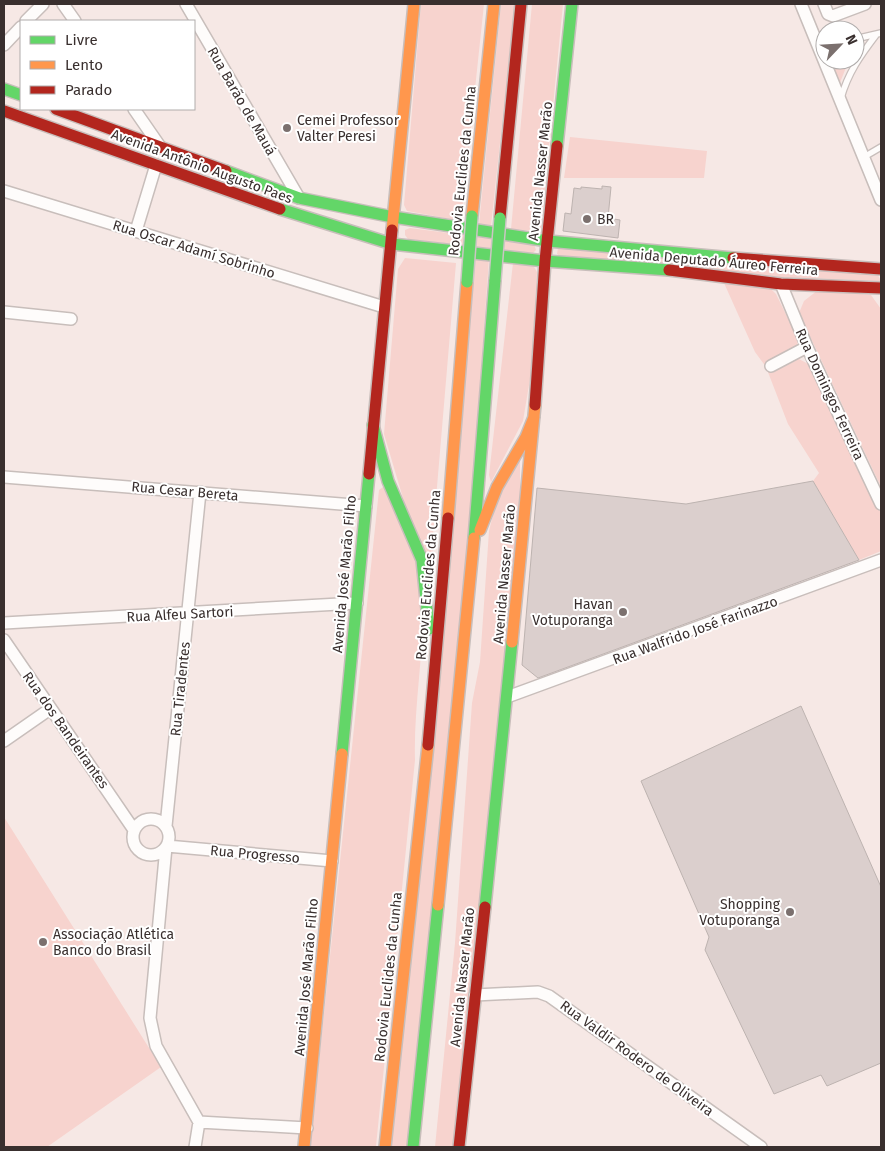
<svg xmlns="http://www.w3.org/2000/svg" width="885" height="1151" viewBox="0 0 885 1151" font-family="'Fira Sans',sans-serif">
	<rect width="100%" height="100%" fill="#f6e8e5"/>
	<path fill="#f7d3ce" d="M421,4H484L461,221L407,211L404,205Z
		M501,4H515L491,226L479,224Z
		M532,4H563L541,229L536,231L511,229Z
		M828,60H849L839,85Z
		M570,137L707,151L704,178H564Z
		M410,228L534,244L536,250L533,253L408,239L405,235V230Z
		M558,248L689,259L692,263V266L560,256L557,254Z
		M405,258L456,263L433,534V564L429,566L408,515L384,434L398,269Z
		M475,258L489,259L468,551L409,1147H391Z
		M705,261L878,275L881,281L780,277L707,269Z
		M513,263L533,265L537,272L531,373L523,421L491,482L489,475Z
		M724,283L769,287L776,294L798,339L797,348L770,371H775L799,359L810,365L881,511V551L859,560L813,481L819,473L788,424L766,367L755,352Z
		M818,290L871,295L881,309V487L799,313L804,301Z
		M520,459V516L455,1147H435L455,943L472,703L480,662L489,531L499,490Z
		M383,487C392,505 416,547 419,564C430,629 413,695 415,760L376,1146L310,1147L379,490Z
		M4,817L161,1067L47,1147H4Z"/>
	<path fill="#dbcfcd" stroke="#bdb3b0" d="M602,186L611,187L608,218L620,220L618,238L563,231L565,213L571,214L574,188L581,189V187L602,189Z
		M813,481L859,560L538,678L522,665L537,488L686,504Z
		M801,706L881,887V1063L827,1086L821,1075L774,1094L705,950L709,937L641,781Z"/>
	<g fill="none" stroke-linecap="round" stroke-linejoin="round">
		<g stroke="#c8bebb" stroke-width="8">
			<path id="lane" d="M855,39L881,33
				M841,98C848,73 860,56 876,35
				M864,157L881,147"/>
		</g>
		<g stroke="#c8bebb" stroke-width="14">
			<path id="street" d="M63,4L75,21
				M186,4L299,198
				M801,4L881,200
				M824,4L828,14L833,16L865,4
				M26,21L43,4
				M4,45L21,27
				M134,109L161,148
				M4,191L384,307
				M136,231L156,165
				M781,284L807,347L881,504
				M4,312L71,319
				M771,366L807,347
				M4,477L366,506
				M4,623L357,603
				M4,640L134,830
				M507,697L881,560
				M4,741L50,709
				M133 837a18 18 0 1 1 36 0a18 18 0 1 1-36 0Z
				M166,826L200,492
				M167,846L332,861
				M166,847L150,1018L156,1046L199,1122L195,1147
				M475,995L538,992L549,996L761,1147
				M199,1122L307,1128"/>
		</g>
		<g stroke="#c8bebb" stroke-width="14">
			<path id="fast" d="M4,89L21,95
				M557,146L572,4
				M226,171L299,198L393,217L548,241L733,258
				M280,209L392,244L545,261L669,270
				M373,425L388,481L422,560L429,629
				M474,538L495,280
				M342,754L369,474
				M485,907L512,642
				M413,1147L438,905"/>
		</g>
		<g stroke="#c8bebb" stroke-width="14">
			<path id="slow" d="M472,216L494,4
				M392,230L414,4
				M448,518L467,282
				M480,530L497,487L526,437L534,417
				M512,642L535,405
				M438,905L474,538
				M304,1147L342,754
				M385,1147L428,745"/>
		</g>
		<g stroke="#c8bebb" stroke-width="14">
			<path id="jam" d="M56,109L226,171
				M4,111L280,209
				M500,218L521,4
				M733,258L881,269
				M669,270L781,284L881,288
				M535,405L545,261L557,146
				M369,474L392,230
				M428,745L448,518
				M459,1147L485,907"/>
		</g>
		<use href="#lane" stroke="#fefcfb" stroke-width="5.5"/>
		<use href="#street" stroke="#fefcfb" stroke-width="11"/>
		<use href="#fast" stroke="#63d668" stroke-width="11"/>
		<use href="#slow" stroke="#ff974d" stroke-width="11"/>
		<use href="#jam" stroke="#b3261e" stroke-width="11"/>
		<g stroke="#ccc5c4" stroke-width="14" stroke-linecap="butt">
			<path id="fast-bridge" d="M495,280L500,218
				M467,282L472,216"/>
		</g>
		<use href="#fast-bridge" stroke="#63d668" stroke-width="11"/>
	</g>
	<g fill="#7b706e" stroke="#fff" stroke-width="2">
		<circle cx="287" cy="128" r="5"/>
		<circle cx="587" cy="219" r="5"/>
		<circle cx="623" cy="612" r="5"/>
		<circle cx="790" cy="912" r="5"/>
		<circle cx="43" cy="942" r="5"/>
	</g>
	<g text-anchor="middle" stroke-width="4" stroke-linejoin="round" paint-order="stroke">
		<g font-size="14" fill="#392f2e" stroke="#fff">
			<text transform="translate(242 101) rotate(60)" y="5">Rua Barão de Mauá</text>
			<text transform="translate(202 166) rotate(20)" y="5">Avenida Antônio Augusto Paes</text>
			<text transform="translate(462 171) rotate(-84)" y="5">Rodovia Euclides da Cunha</text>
			<text transform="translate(540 171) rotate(-84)" y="5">Avenida Nasser Marão</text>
			<text transform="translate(194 249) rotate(17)" y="5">Rua Oscar Adamí Sobrinho</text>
			<text transform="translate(714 261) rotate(5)" y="5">Avenida Deputado Áureo Ferreira</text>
			<text transform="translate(830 394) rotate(65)" y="5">Rua Domingos Ferreira</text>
			<text transform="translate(185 491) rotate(5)" y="5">Rua Cesar Bereta</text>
			<text transform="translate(344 574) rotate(-85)" y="5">Avenida José Marão Filho</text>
			<text transform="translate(504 574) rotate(-85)" y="5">Avenida Nasser Marão</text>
			<text transform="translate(428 575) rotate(-85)" y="5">Rodovia Euclides da Cunha</text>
			<text transform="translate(180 614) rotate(-3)" y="5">Rua Alfeu Sartori</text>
			<text transform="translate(695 630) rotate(-20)" y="5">Rua Walfrido José Farinazzo</text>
			<text transform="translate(180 689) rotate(-84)" y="5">Rua Tiradentes</text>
			<text transform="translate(66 730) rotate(55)" y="5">Rua dos Bandeirantes</text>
			<text transform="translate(255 854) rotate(5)" y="5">Rua Progresso</text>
			<text transform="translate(306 977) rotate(-85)" y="5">Avenida José Marão Filho</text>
			<text transform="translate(388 977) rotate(-84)" y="5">Rodovia Euclides da Cunha</text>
			<text transform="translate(462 977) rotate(-84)" y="5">Avenida Nasser Marão</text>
			<text transform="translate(637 1058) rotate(36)" y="5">Rua Valdir Rodero de Oliveira</text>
		</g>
		<g font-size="14" fill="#392f2e" stroke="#fff" text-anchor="start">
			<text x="297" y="125">Cemei Professor<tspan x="297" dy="16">Valter Peresi</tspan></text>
			<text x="597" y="224">BR</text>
			<text x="613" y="609" text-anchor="end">Havan<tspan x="613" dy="16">Votuporanga</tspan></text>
			<text x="780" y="909" text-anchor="end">Shopping<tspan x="780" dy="16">Votuporanga</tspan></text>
			<text x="53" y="939">Associação Atlética<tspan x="53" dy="16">Banco do Brasil</tspan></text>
		</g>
	</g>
	<rect width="885" height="1151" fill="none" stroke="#392f2e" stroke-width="10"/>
	<rect x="20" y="20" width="175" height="90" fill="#ffffff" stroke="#b0acab"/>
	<rect x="30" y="36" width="25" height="8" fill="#63d668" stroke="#b0acab"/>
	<text x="65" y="45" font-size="15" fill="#392f2e">Livre</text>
	<rect x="30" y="61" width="25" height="8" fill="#ff974d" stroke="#b0acab"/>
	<text x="65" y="70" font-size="15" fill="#392f2e">Lento</text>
	<rect x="30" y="86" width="25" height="8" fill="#b3261e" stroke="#b0acab"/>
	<text x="65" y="95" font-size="15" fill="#392f2e">Parado</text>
	<g transform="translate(840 45) rotate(65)"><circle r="24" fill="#ffffff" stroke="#b0acab"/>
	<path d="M0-4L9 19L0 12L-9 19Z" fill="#7b706e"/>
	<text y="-8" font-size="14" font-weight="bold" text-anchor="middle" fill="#392f2e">N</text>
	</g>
</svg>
